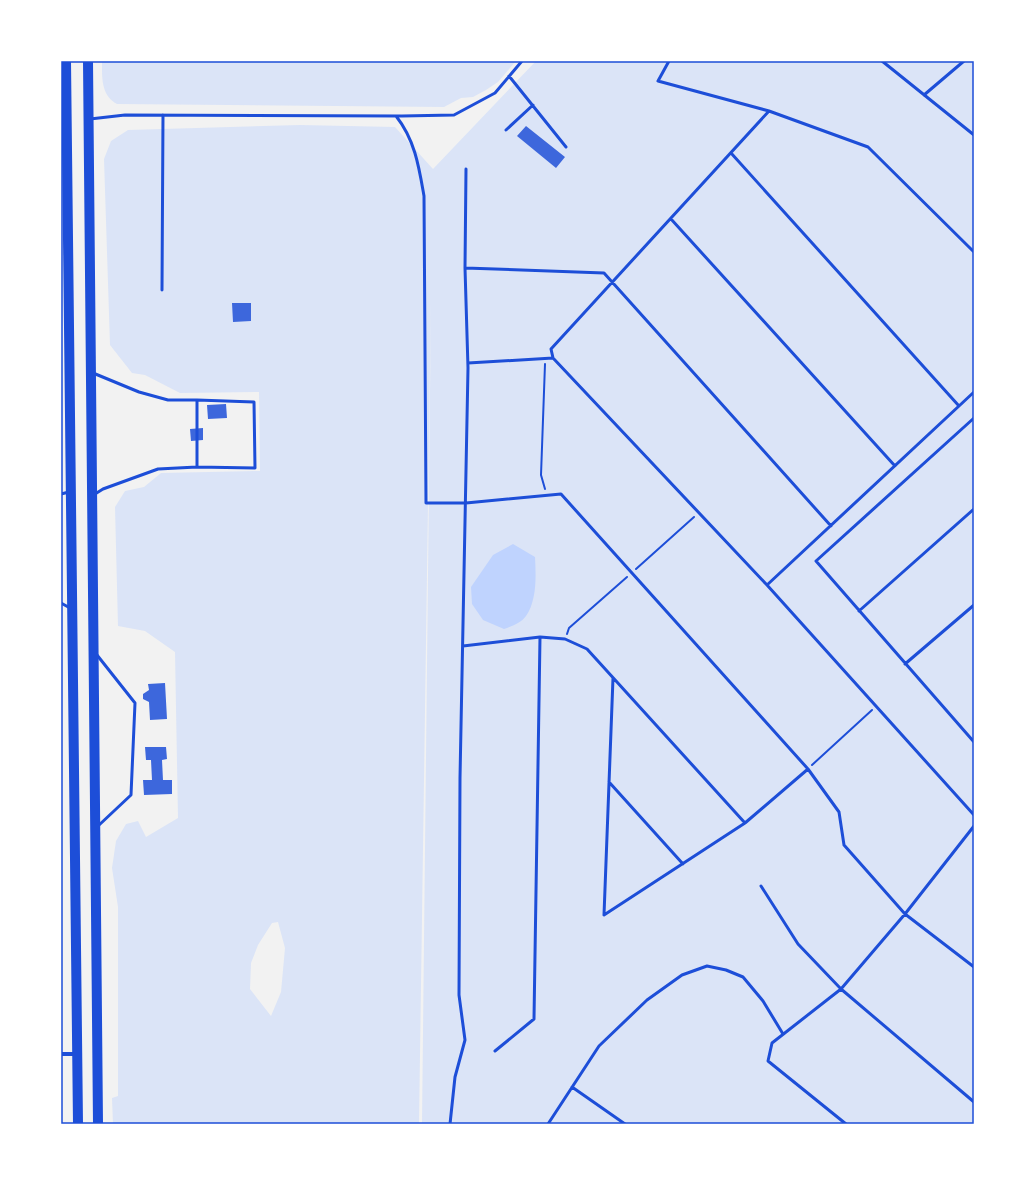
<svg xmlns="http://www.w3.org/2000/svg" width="1035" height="1185" viewBox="0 0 1035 1185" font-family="Montserrat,sans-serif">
	<rect width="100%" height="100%" fill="#f2f2f2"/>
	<path fill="#dbe4f7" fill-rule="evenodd" d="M102,61H516L498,82L486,90L473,97L461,98L444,107L117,104C101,95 102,78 102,61Z
		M536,61H974V1124H422L431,299L419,1124H113L112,1098L118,1096V907L112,868L116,841L126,824L138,821L146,837L178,818L175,652L145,631L118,626L115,507L125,491L144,487L161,473L260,471L259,392L180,393L145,375L132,373L110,345L104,159L111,141L128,130L300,125L395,127L433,169ZM278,922L285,948L281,992L271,1016L250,989L251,963L258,945L272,923Z"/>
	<path fill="#bfd3fe" d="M513,544L535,557C536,576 537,600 526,616C521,623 512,626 504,629L483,620L472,604L471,587L493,555Z"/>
	<path fill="#3d67dc" d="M526,126L565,157L556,168L517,136Z
		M232,303H251V321L233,322Z
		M226,404L227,418L208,419L207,405Z
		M203,428V440L191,441L190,429Z
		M165,683L167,719L150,720L149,702L143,699V694L149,690L148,684Z
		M145,747H166L167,759L162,760L163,780H172V794L144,795L143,780H152L151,760H146Z"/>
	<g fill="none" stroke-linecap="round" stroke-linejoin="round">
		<path stroke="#1d4ed8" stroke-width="2" d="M545,489L541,475L545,364
			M636,569L694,517
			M567,634L569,628L627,577
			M812,765L872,710"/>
		<path stroke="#1d4ed8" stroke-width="3" d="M669,61L658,81L769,111L868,147L974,252
			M882,61L974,135
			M509,76L566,147
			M924,95L964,61
			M396,116C415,140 419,167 424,196L426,503H466L561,494L808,769L839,812L844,845L905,914L974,967
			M90,119L125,115L402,116L454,115L495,93L522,61
			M506,130L533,105
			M731,153L959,406
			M671,219L895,466
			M465,268L466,169
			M162,290L163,115
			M553,358L551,349L769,111
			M468,363L553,358L767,585L974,392
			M93,373L139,392L168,400H197V467L158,469L103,489L95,494
			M197,400L254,402L255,468L197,467
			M974,418L816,561L974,742
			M61,494L69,492
			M767,585L974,815
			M61,603L70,608
			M859,611L974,509
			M463,646L540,637L565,639L587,649L745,823
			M97,655L135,703L131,795L98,826
			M905,664L974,605
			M609,782L683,864
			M761,886L798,944L841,989L974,1102
			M604,915L745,823L808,769
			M604,915L613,678
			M495,1051L534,1019L540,637
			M572,1087L625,1124
			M450,1124L455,1077L465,1040L459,995L460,778L468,368L465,268L604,273L831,526
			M548,1124L599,1046L647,1000L682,975L707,966L726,970L743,977L763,1001L783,1034
			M846,1124L768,1061L772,1043L841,989L905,914L974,826"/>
		<path stroke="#1d4ed8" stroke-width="4" d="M61,1054H77"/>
		<path stroke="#1d4ed8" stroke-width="10" d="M66,61L78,1124
			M88,61L98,1124"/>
	</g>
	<rect width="1035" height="1185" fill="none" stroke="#ffffff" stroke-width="124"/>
	<rect x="62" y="62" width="911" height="1061" fill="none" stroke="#1d4ed8" stroke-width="1.5"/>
</svg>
